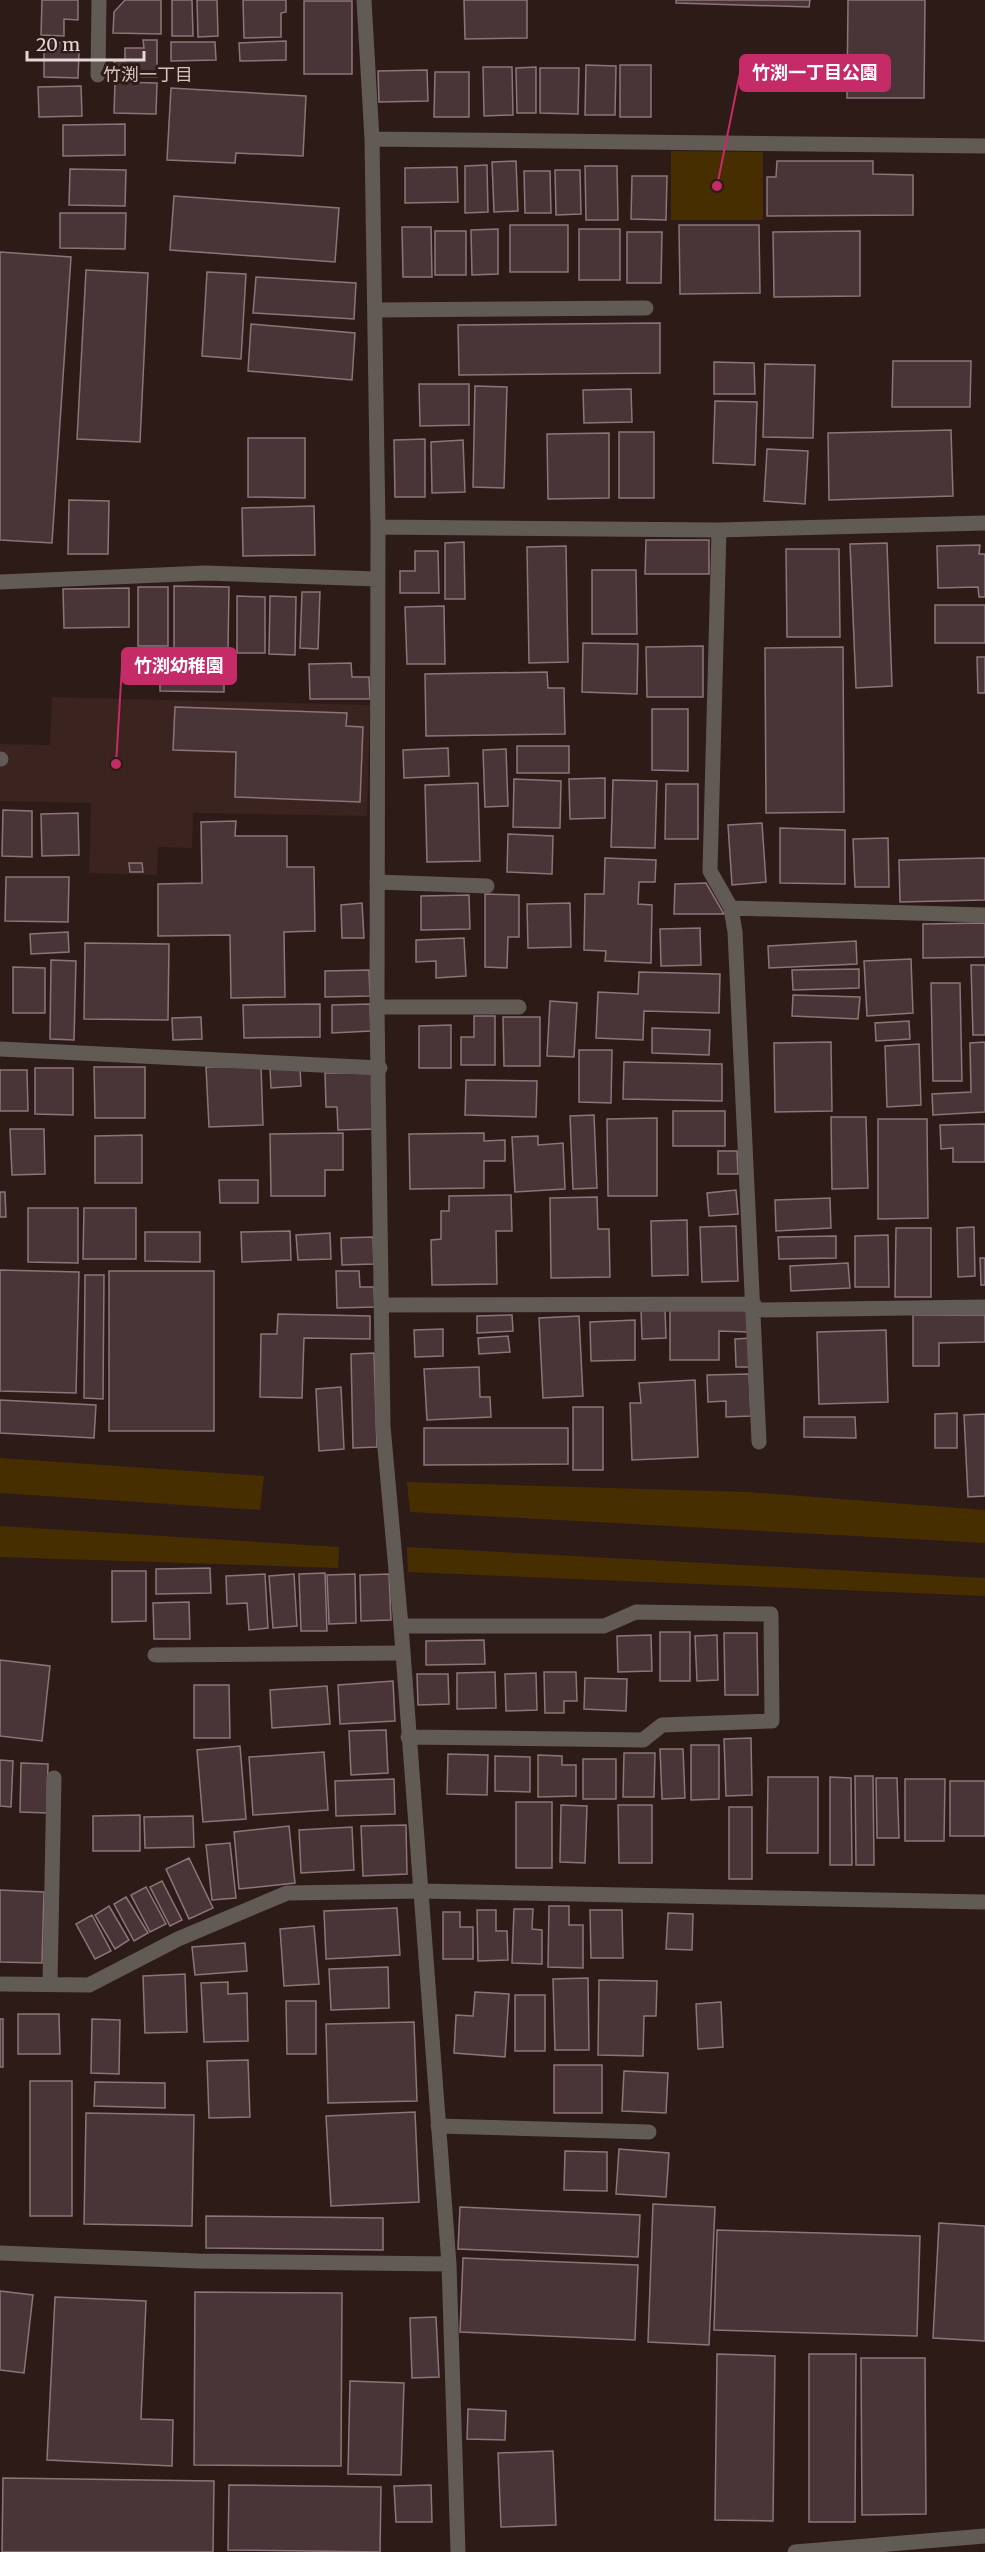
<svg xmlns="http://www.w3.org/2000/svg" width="985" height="2552" viewBox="0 0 985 2552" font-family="Merriweather,'Noto Sans JP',serif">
	<rect width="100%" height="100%" fill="#2d1b18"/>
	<path fill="#3b231f" d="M52,697L370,705L367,816L193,813L192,848L158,847L157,875L89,873L91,803L0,801V744L50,745Z"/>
	<path fill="#472e00" d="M671,151L763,152V220H671Z
		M0,1458L264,1476L260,1510L0,1493Z
		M407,1482L748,1492L985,1510V1543L410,1512Z
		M0,1526L339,1547L338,1568L0,1557Z
		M407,1547L985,1578V1596L408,1572Z"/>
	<path fill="#493538" stroke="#8c7579" stroke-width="1.5" d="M42,0H78V20L64,19V36L41,35Z
		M125,0H161V34L113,33L114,12Z
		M172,0H192L193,36H172Z
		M197,0H217L218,36L198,37Z
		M243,0H286V12L281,13V37L244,38Z
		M464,0H527V38L465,39Z
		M676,0H810L809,7L676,3Z
		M848,0H925L924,98H847Z
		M304,1H352V74H304Z
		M143,40H157V77H114V61H125V48H144Z
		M286,41V60L240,61L239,43Z
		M44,42L66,43V52H79L78,78L44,77Z
		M171,42H215L216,60L171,61Z
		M586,65L616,66L615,115H585Z
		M620,65H651V117H620Z
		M483,67H512L513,115L484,116Z
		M536,67V113H517L516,68Z
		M540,68H579L578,114L540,113Z
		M427,70L428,101L379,102L378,71Z
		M435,72H469V117H434Z
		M115,82L157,83L156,114L114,113Z
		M81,86L82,116L39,117L38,87Z
		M171,88L306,96L303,156L236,153L235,163L167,160Z
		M125,124V155L63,156V125Z
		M516,161L518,211L494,212L492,162Z
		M777,161H873V174L913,175V215L767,216V177H776Z
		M487,165L488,212L465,213V166Z
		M585,166H617L618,220H586Z
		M457,167L458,202L405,203V168Z
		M70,169L126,170L125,206L69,205Z
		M555,170H580L581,214L556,215Z
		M524,171H550L551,213H525Z
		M632,176H667L666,220L631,219Z
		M174,196L339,208L335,262L170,250Z
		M60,213H126L125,249L60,248Z
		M510,225H568V272H510Z
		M679,225H759L760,293L680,294Z
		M402,227H431L432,277H403Z
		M498,229V274L472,275L471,230Z
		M579,229H620V280H579Z
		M435,231H466V275H435Z
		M860,231V296L774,297L773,232Z
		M627,232H662L661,283H627Z
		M0,252L71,257L52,543L0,540Z
		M86,270L148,273L140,442L77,439Z
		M207,272L246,274L241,359L202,356Z
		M256,277L356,283L354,319L253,313Z
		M660,323V373L459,375L458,325Z
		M251,324L355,333L352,380L248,371Z
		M893,361H971L970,407H892Z
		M714,362L754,363L755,394H714Z
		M765,364L815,365L813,438L763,437Z
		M419,384H469V425L420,426Z
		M475,386L507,387L504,488L473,487Z
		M631,389L632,422L584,423L583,390Z
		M715,401L757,402L755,465L713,463Z
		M951,430L953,496L829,500L828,433Z
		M619,432H654V498H619Z
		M609,433V498L548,499L547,434Z
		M248,438H305V498L248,497Z
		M425,439V497H395L394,440Z
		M463,440L465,492L432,493L431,442Z
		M767,449L808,451L805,504L764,501Z
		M69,500L109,501L108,554H68Z
		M314,506L315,555L243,556L242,508Z
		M646,540H709V574H645Z
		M464,542L465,599H445V543Z
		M887,543L892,686L856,688L850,544Z
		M980,545L979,554H985V597H979L978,587L938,588L937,546Z
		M566,546L568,662L529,663L527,547Z
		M786,549H839L840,637H787Z
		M415,551H438L439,593H400V571H415Z
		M592,570H636L637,634H592Z
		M174,586L229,587L228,649H174Z
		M138,587H168V646H138Z
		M129,588V627L64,628L63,589Z
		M302,592H320L318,649L300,648Z
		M237,596L265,597V653H237Z
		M270,596L296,597L295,655L269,654Z
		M935,605H985V643H935Z
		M444,606L445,664H407L405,607Z
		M583,643L638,644L637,694L582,692Z
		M703,646V697H647L646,647Z
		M843,647L844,812L766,813L765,648Z
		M977,657H985V693H978Z
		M160,658H224V692L160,691Z
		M351,663L352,677H369L370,699H310L309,664Z
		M547,672L548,688H564L565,734L426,736L425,674Z
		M175,707L347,713L346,726L363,727L360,802L235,797L236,752L173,750Z
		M652,709H688V771L652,770Z
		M517,746H569V773H517Z
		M448,748L449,776L404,778L403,750Z
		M506,749L508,806L485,807L483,750Z
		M605,778V818L570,819L569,779Z
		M514,779L561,781L560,828L513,827Z
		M613,780L657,781L655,848L611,847Z
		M478,783L480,861L427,862L425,785Z
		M666,784H698V839H665Z
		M3,810L32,811V857L2,856Z
		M78,813L79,855L42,856L41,814Z
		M236,821L235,836H287V867H314L315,931L284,932L285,997L231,998L230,935L158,936V884L202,883L201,822Z
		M762,823L766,882L732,885L728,825Z
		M780,828L845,830V884L780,883Z
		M508,834L553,836L552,874L507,872Z
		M888,838L889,887H855L853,839Z
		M605,858L656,860L655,882H639L638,904L652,905L651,963L605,961L606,951L584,950L585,894H604Z
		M985,858V900L900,902L899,860Z
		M129,863H142L143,872H130Z
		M6,877H69L68,922L5,921Z
		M706,883L724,914H674L675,884Z
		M485,894L519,895V937H508L507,968L485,967Z
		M469,895L470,929L421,930V896Z
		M362,903L364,938H342L341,905Z
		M570,903L571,947L528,948L527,904Z
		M985,923V957L923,958V924Z
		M700,928L701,965L661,966L660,929Z
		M68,932L69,952L31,954L30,934Z
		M464,938L466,976L436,978V961L416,962V940Z
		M856,941L857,964L769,968L768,946Z
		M85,943L169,944L168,1020L84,1019Z
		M911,959L913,1013L867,1016L864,961Z
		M51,960L76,961L74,1040L50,1039Z
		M971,965H985V1035H973Z
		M13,967L45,968V1013H13Z
		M859,969V988L793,990L792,970Z
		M369,970L370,996L325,997V971Z
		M639,972L720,974L719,1013L644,1011L643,1040L596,1038L598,992L638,994Z
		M931,983H960L962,1081H933Z
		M793,995L860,997L858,1019L792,1016Z
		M550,1001L577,1003L574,1057L547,1056Z
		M320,1004V1037L244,1038L243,1005Z
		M370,1004L371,1031L332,1033V1005Z
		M474,1016H495V1065H461V1037H474Z
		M201,1017L202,1039L173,1040L172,1018Z
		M503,1017H540V1066H504Z
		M909,1021L910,1039L876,1041L875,1023Z
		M451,1025V1068H419V1026Z
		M652,1028L710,1030L709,1055L652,1053Z
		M831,1042L832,1111L775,1112L774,1043Z
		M985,1042V1112L933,1115L932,1094L971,1092L970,1043Z
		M919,1044L921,1105L887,1107L885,1046Z
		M579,1050H612L611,1103L579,1102Z
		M624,1062L722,1064V1101L623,1099Z
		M261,1066L263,1125L209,1127L206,1067Z
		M94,1067H145V1118H95Z
		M35,1068H73V1115L35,1114Z
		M300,1068L301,1086L271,1088L270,1069Z
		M0,1070H27L28,1111H0Z
		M325,1073H373L375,1129L338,1130L337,1107H326Z
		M466,1080L537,1081L536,1117L465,1115Z
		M673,1111H725V1146H673Z
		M594,1115L597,1188L573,1189L570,1116Z
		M831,1117H866L868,1188L832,1189Z
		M657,1118V1196H608L607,1119Z
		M878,1119H927L928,1218L878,1219Z
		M985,1124V1162H953V1148L941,1149L940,1125Z
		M10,1129H44L45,1174L12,1175Z
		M343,1133V1170H325V1196H271L270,1134Z
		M484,1133V1141L505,1140V1161H484V1188L410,1189L409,1134Z
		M142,1135V1183H95V1136Z
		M538,1136V1145L563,1143L565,1189L515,1192L512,1137Z
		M718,1151H737L738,1174H718Z
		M219,1180H258V1203H220Z
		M736,1190L738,1214L709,1216L707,1193Z
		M0,1192H5L6,1217H0Z
		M511,1195L512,1231H496L497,1284L432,1285L431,1240L441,1239V1211H449V1196Z
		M597,1197L598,1229H609L610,1277L551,1278L550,1198Z
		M830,1198L831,1228L776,1231L775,1200Z
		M28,1208H78V1263L28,1262Z
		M84,1208H136V1259H83Z
		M687,1220L688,1275L652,1276L651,1221Z
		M736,1226L738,1281L702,1282L700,1227Z
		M974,1227L975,1276L958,1277L957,1228Z
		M896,1228H931V1297H895Z
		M290,1231L291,1260L242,1262L241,1232Z
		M145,1232H200V1262L145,1261Z
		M330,1233L331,1259L298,1260L296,1235Z
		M888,1235L889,1287H855V1236Z
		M836,1236V1258L779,1259L778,1237Z
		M373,1237L374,1264L342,1265L341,1238Z
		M980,1258H985V1285H981Z
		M848,1263L850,1288L791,1291L790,1266Z
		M0,1270L79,1272L76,1393L0,1391Z
		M109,1271H214V1431H109Z
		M336,1271H359L360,1287H374L375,1307L337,1308Z
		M85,1275H104L103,1399L84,1398Z
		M665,1309L666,1338L642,1339L641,1310Z
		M670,1310H748V1332L719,1331V1360H670Z
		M278,1314L370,1316V1339L304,1338L302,1398L260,1397L261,1334H277Z
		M512,1315L513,1331L477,1333V1316Z
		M913,1315H985V1342L939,1343V1366H913Z
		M579,1316L583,1396L543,1398L539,1318Z
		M635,1320V1360L591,1361L590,1322Z
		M443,1329V1356L415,1357L414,1330Z
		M886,1330L888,1402L819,1404L817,1332Z
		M508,1336L510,1352L479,1354L478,1338Z
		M751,1338L752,1367H736L735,1339Z
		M374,1353L377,1447L353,1448L351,1354Z
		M479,1367L480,1397H490L491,1417L427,1420L424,1369Z
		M749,1374L751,1416L726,1417V1401L708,1402L707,1375Z
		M695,1380L698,1457L632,1460L630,1403H641L639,1383Z
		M341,1387L344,1449L319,1451L316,1389Z
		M0,1400L96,1405L94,1438L0,1433Z
		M573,1407H603V1470H573Z
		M957,1413V1448H935V1414Z
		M985,1414V1496L968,1497L964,1415Z
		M804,1417H855L856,1438L804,1437Z
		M424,1428H568V1464L424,1465Z
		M210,1568L211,1593L156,1594V1569Z
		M112,1571H146V1621L112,1622Z
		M325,1573L327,1631H301L299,1574Z
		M265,1574L268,1628L249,1630L247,1603L227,1604L226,1576Z
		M294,1574L297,1626L273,1628L269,1576Z
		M355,1574L356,1623L329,1624L327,1575Z
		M389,1574L391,1620L361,1621L360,1575Z
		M189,1602L190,1639H154L153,1603Z
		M660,1632H690V1681H660Z
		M724,1633H757L758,1695H725Z
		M651,1635L652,1671L618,1672L617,1636Z
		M717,1635L718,1680L697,1681L695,1636Z
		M484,1640L485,1664L426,1665V1641Z
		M0,1660L50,1666L42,1741L0,1736Z
		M495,1672L496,1708L457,1709V1673Z
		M544,1672H576L577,1701H564V1713H545Z
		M536,1673L537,1710L506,1711L505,1674Z
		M417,1674H448L449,1704L418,1705Z
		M585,1678L627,1679L626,1711L584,1709Z
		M393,1681L395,1721L340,1724L338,1685Z
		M194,1685H229L230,1738H194Z
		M327,1686L330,1724L272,1728L270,1690Z
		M386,1730L388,1773L351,1775L349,1731Z
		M751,1738L752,1795L726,1796L724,1739Z
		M691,1745H719V1799L691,1800Z
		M240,1746L246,1819L203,1822L197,1750Z
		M660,1749H683L685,1798L662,1799Z
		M324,1752L328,1810L253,1815L249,1757Z
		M624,1753H655L654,1797H623Z
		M448,1754L488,1755L487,1795L447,1794Z
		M538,1755L562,1756V1765H576V1796L538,1797Z
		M495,1756L530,1757V1792L495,1791Z
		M583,1759H616V1799H583Z
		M0,1760L13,1761L11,1807L0,1806Z
		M21,1763L48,1764L47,1813L20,1812Z
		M855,1776H873L874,1865H856Z
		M768,1777H818V1853H767Z
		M830,1777L851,1778L852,1865H830Z
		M876,1778H897L899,1838H877Z
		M394,1779L395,1814L336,1816L335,1781Z
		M905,1779H945L944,1841H905Z
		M950,1781H985V1836H950Z
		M516,1802H552V1868H516Z
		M561,1805L587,1806L585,1863L560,1862Z
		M618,1805H652V1863H619Z
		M729,1807H752V1879H729Z
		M140,1815V1851H93V1816Z
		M193,1816L194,1847L145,1848L144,1817Z
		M406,1825L407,1874L363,1876L361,1826Z
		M289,1826L295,1883L239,1889L234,1832Z
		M352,1827L354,1870L301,1873L299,1830Z
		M230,1843L236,1898L212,1900L206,1845Z
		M189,1858L213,1908L189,1919L166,1869Z
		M162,1881L182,1920L170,1926L150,1887Z
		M146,1887L166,1924L150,1932L131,1895Z
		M0,1890L44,1892L42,1963L0,1962Z
		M126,1897L148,1933L134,1941L114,1904Z
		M109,1906L129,1940L115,1949L95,1915Z
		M549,1906H569V1925H583V1968L548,1967Z
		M397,1908L400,1955L326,1959L324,1911Z
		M514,1909H533L532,1929L542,1930V1964L512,1963Z
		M477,1910H496V1931H507L508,1960L478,1961Z
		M590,1910H622L623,1958H591Z
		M443,1912H460V1927H473V1959H443Z
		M668,1913L693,1914L692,1950L666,1949Z
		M92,1915L111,1951L95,1959L76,1924Z
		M314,1926L319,1984L284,1986L280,1929Z
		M245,1943L247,1971L195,1975L192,1947Z
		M388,1967L389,2008L331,2010L329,1969Z
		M185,1974L187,2032L145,2033L143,1976Z
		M588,1978L589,2050H555L553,1979Z
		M599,1980L657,1981L656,2016H644L643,2056L598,2055Z
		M228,1982V1994L247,1993L248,2041L204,2042L201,1983Z
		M475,1992L509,1994L505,2057L454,2053L456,2015L473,2016Z
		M515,1995H545V2051H515Z
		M286,2001H316V2054H287Z
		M721,2002L723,2047L698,2049L696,2004Z
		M18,2014H59L60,2054H18Z
		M0,2019H3V2067H0Z
		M92,2019L120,2020L119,2074L91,2073Z
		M414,2022L417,2101L328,2103L326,2024Z
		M248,2060L250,2117L209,2118L207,2061Z
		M554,2065H602V2113H554Z
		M624,2071L668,2073L666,2113L622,2111Z
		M30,2081H72V2216H30Z
		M95,2082L165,2083V2108L94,2106Z
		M415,2112L419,2202L331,2206L326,2116Z
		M86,2113L194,2115L192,2226L84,2224Z
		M619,2149L669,2153L666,2197L616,2194Z
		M565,2151L607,2152V2191L564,2190Z
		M653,2204L715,2207L709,2345L648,2342Z
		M460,2207L640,2215L638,2257L458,2249Z
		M206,2216L383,2218V2250L206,2248Z
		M939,2223L985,2226V2341L933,2338Z
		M717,2230L920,2236L917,2336L714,2330Z
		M463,2258L638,2265L635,2340L460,2332Z
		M0,2291L33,2295L24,2373L0,2370Z
		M195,2292L342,2293L341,2466L194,2465Z
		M55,2297L146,2301L141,2419L173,2420L172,2466L47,2460Z
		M436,2317L439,2377L412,2378L410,2318Z
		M717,2354L775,2356L773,2521L715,2520Z
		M809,2354H856L855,2522H809Z
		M861,2358H925L926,2514L862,2515Z
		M350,2381L404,2383L401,2475L348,2474Z
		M468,2409L506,2411L505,2440L467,2439Z
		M553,2451L556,2525L501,2527L498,2453Z
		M3,2478L214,2481L213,2552H2Z
		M229,2485L381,2487L380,2552L228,2550Z
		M431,2485L432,2522H396L394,2486Z"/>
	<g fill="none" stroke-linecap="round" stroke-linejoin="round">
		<path stroke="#625a55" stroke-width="15" d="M98,75L99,0
			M377,882L487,886
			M0,1049L380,1068
			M155,1655L403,1653
			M438,2126L649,2132"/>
		<path stroke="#625a55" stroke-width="15" d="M364,0L372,139L378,527L377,1007L383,1426L401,1626L449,2264L458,2552
			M372,139L985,146
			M375,310L646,308
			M378,527L719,530L985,523
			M719,530L710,871L731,908L735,932L759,1442
			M0,582L205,573L377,579
			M0,759H1
			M731,908L985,915
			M377,1007H519
			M382,1305L754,1304
			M754,1310L985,1307
			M401,1626H604L636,1612L771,1614L772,1721L662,1725L643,1740L408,1737
			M0,1984L89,1985L178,1939L287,1893L420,1891L985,1902
			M50,1984L54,1778
			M0,2253L198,2261L449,2264
			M795,2552L985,2536"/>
	</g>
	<g text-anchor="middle" stroke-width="6" stroke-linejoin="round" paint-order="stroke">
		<g font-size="18" fill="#dac1bc" stroke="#2d1b18">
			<text x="148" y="81">竹渕一丁目</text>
		</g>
	</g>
	<path fill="none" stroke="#c52b67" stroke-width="2" d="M717 186L740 73M116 764L122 666"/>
	<g fill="#c52b67" stroke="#2d1b18" stroke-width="2">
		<circle cx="717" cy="186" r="6"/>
		<circle cx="116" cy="764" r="6"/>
	</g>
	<g fill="#c52b67" stroke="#c52b67" stroke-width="2">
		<rect x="740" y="55" width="150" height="36" rx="6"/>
		<rect x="122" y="648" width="114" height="36" rx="6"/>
	</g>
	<g font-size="18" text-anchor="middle" font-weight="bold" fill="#fff">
		<text x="815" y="79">竹渕一丁目公園</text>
		<text x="179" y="672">竹渕幼稚園</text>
	</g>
	<path d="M27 51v9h117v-9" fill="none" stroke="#e4d7d5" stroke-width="3"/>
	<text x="36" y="51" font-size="18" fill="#e4d7d5" stroke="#2d1b18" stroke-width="4.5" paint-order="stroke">20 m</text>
</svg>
